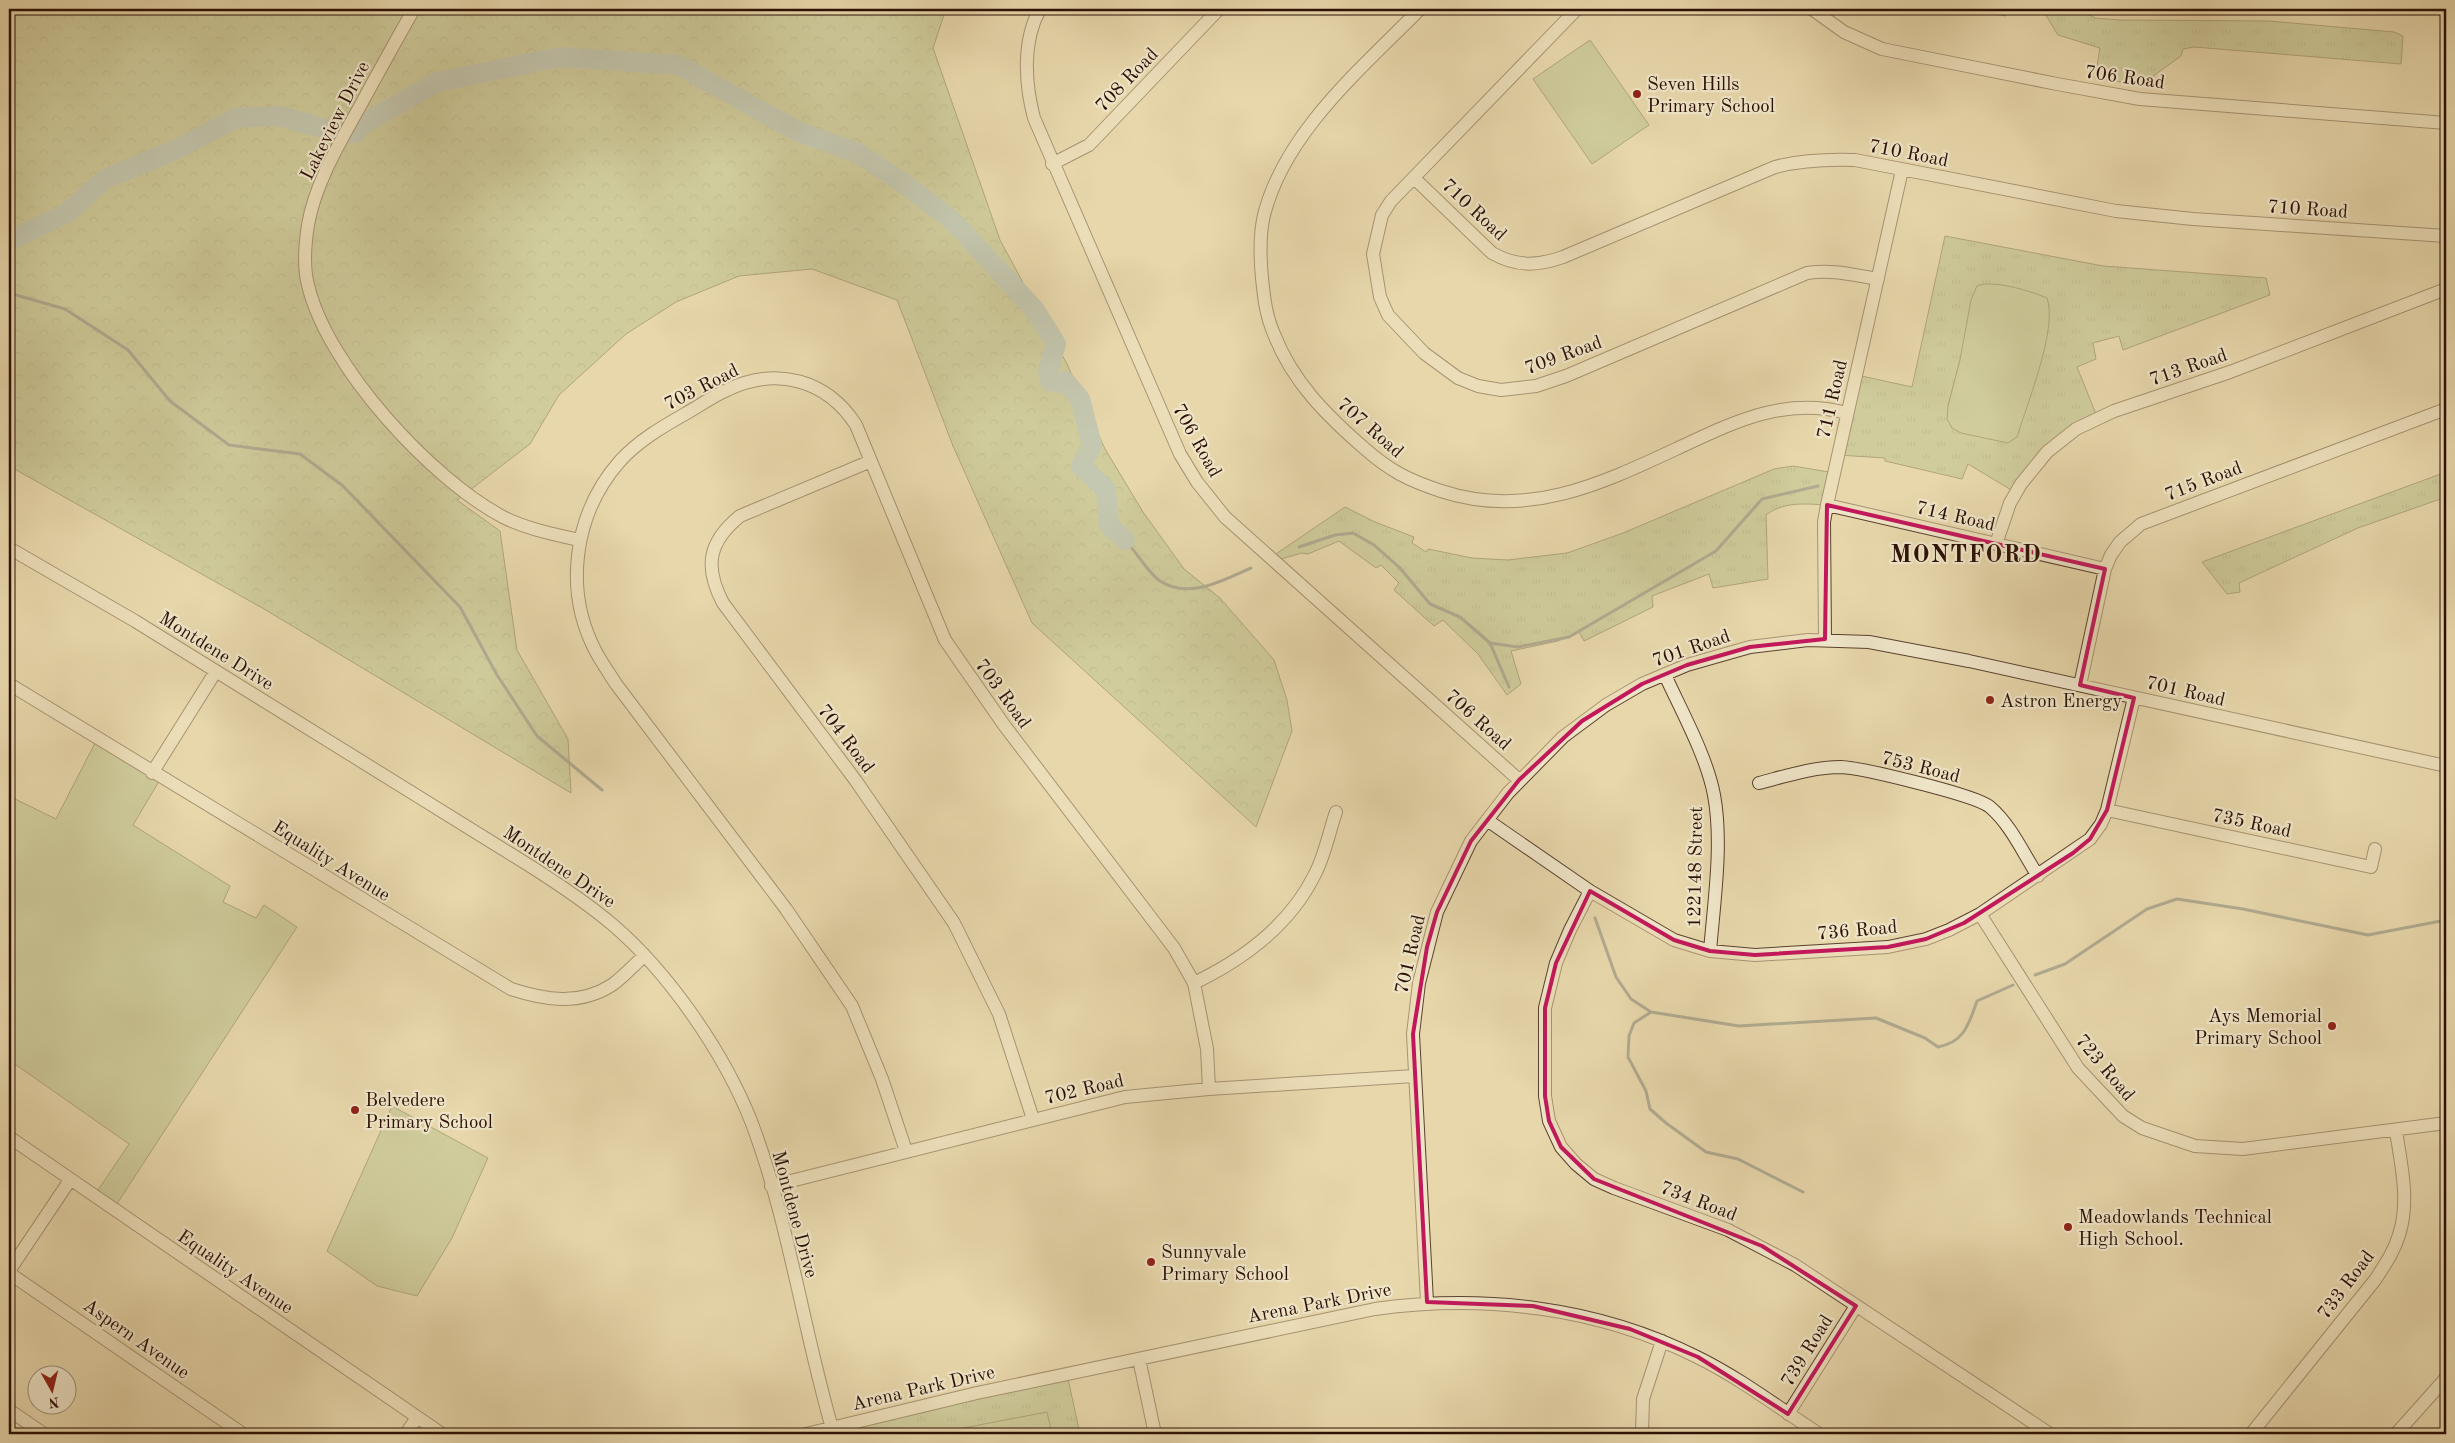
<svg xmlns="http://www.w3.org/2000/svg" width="2455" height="1443" viewBox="0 0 2455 1443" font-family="'Old Standard TT',serif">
	<defs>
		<pattern id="grass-tufts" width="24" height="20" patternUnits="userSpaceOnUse" patternTransform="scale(1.25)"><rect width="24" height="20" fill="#b3bf8b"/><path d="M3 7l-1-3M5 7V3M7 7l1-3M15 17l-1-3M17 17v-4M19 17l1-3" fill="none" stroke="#9aa376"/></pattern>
		<pattern id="forest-crowns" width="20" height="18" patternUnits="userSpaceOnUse" patternTransform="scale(1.25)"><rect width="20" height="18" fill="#b3bf8b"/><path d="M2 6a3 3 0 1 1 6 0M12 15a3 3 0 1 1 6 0" fill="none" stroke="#9aa376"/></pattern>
	</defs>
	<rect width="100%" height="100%" fill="#e7d7ab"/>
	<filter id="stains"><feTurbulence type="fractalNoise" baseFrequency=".004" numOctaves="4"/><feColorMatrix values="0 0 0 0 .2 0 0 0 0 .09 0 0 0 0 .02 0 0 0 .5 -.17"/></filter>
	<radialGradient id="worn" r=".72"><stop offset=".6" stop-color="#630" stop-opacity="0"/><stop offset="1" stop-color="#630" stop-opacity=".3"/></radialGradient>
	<path fill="url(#grass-tufts)" stroke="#706848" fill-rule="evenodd" d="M1963,9H2007L2006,16Z
		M2042,9H2080L2095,18L2120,20L2269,21L2394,32L2403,36L2401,64L2194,47L2183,49L2181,56L2141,85L2095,78L2100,48L2058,35Z
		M1945,236L2103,266L2266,278L2270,295L2123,350L2119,336L2093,343L2096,359L2077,367L2096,414L2013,491L1968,464L1962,479L1885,461V458L1838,455L1857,375L1912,387ZM1960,360L1952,428L1948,406Z
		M1793,466L1835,473L1827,505C1805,504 1785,501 1766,515L1768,579L1713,588L1709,574L1652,596L1653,607L1584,641L1579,632L1558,641L1511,651L1521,684L1507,695L1478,654L1443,620L1434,626L1394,590L1399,583L1381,565L1376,568L1339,541L1308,554L1302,553L1274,561L1270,558L1345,507L1375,522L1414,537L1412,543L1426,552L1428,549L1472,558L1508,560L1567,553L1623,533L1774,469Z
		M2446,472V497L2358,528L2239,583L2240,592L2227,594L2202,562Z
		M1067,1374L1080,1434H846L844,1425Z"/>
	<path fill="url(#forest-crowns)" stroke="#706848" d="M9,9H946L933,48L1000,240L1067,364L1105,449L1143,512L1184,569L1220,598L1274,660L1287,700L1292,731L1256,827L1032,623L953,446L897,300L812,269L739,276L676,302L626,334L559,395L530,444L457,500L500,531L517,650L568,739L571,793L264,609L9,466Z"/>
	<path fill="#b3bf8b" stroke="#706848" d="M1590,40L1649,125L1592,164L1533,79Z
		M1983,284C2004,283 2027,290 2047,298C2058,328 2027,404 2017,437L2008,443L1961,433L1952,428L1947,419L1948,406L1960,360L1971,300L1977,286Z
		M97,739L161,778L133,825L230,886L223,902L256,918L264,905L297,927L113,1210L94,1196L129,1144L9,1060V796L56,819Z
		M392,1106L488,1158L452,1238L417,1296L377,1286L327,1251Z
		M1047,1412L1052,1434H932Z"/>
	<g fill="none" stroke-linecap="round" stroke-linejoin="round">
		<path stroke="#6f746f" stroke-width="3" d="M9,293L65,309L128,350L170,401L229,445L300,454L343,486L460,607L497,675L537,736L602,790
			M1125,540C1136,551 1148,573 1160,581C1189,600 1223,580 1251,568
			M1299,547L1335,535L1353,533L1374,545L1400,568L1430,604L1460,617L1490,643L1509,687
			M1490,643L1518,647L1569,637L1716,551L1762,499L1818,486
			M1595,918L1616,977L1631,999L1651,1012L1739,1026L1876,1018L1925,1038L1938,1047C1965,1042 1969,1023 1977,1001L2013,985
			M2035,975L2065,964L2147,909L2177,899L2243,909L2368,935L2446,920
			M1651,1012L1634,1023L1629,1036L1628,1057L1646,1091L1650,1109L1666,1123L1706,1152L1738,1159L1803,1192"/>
		<path stroke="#9cb7b5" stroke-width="20" d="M9,241L67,213L105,179L177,149L236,118L279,116L340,133H355L363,124L437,82L560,57L678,65L799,132L858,153L903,183L953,221L1035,310L1056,344L1048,370L1050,381L1056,383L1065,381L1080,399L1092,445L1081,466L1106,490L1109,525L1125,540"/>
		<g stroke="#5b422e" stroke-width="14">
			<path id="minor" d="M414,9C395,42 377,75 359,108C339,144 315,184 308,225C305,244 303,266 308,285C327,366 431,479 503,517C527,529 553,534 579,540
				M1040,9C1022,41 1025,84 1034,118L1180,454L1197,482L1225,517L1519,780
				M1420,9C1362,68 1285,132 1264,215C1259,236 1260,257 1262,278C1264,298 1266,316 1274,334C1292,381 1326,415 1364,448C1390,471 1408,480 1441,491C1526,519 1599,485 1676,449C1732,423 1783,396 1846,413
				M1577,9L1391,201L1382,215L1373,254L1380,297L1388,315L1424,353L1458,378L1478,386L1501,390L1536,386L1566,376L1807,273C1833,269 1853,275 1878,279
				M1812,9L1844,32L1882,49L2057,84L2140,99L2446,123
				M1052,164L1089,145L1219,9
				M1414,178L1492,253C1517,267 1537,266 1563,257L1775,167C1802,160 1827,159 1855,160L2116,211L2193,219L2446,236
				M871,461L740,516C708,542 704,567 723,603L856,781L954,923L999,1014L1033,1119
				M1827,505L2105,569
				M1996,544L2010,503L2021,484L2047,452L2076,429L2114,411L2230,372L2446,289
				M9,548L135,621L527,864C557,883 586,902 613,925C669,973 724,1053 751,1121C788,1218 803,1328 832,1428
				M1825,639L1824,522L1827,505L1902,170
				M1665,675C1681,710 1707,757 1714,795C1723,843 1714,902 1710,951
				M9,684L511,989C545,1000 579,1006 612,985C623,977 634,965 644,956
				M2080,685L2105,569L2111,555L2120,542L2141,524L2446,409
				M152,773L216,671
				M1759,783C1786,776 1813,767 1841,767C1862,768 1976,795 1990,807C2011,825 2023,853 2038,876
				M2107,810L2371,867L2375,849
				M1487,820L1590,891L1674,940L1710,951L1755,955L1888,947L1926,939L1949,930L1980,914L2090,839L2101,824L2107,810L2134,698
				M1590,891L1570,930L1556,963L1545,1008V1096L1549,1121L1561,1147L1576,1164L1594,1179L1614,1188L1728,1230L1795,1265L2050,1434
				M1980,914L2078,1068L2123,1116L2142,1128L2195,1146L2243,1149L2446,1123
				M1194,983C1244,959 1290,925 1315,874C1325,855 1329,832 1336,812
				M9,1137L442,1434
				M906,1151L882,1079L852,1006L786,909L616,684C609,673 602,663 596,652C563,590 574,513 620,461C638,441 662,427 685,414C699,406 713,396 727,390C777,366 827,380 856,425L945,640L1004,725L1174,948L1194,983L1207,1049L1209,1089
				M771,1186L1125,1097L1209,1089L1414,1076
				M9,1271L70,1180
				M9,1273L243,1434
				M1427,1302L1413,1034L1419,983L1437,912L1471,841L1508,793L1563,737L1606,705L1642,684L1687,665L1750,647L1808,640L1869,642L1969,661L2446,766
				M1139,1359L1155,1434
				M9,1410L44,1434
				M1788,1414L1856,1306
				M406,1434L417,1417
				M806,1434L977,1393L1375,1309C1485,1294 1597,1307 1697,1357C1740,1378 1779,1408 1819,1434
				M1642,1434L1643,1399L1662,1341
				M2251,1434L2375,1280C2384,1266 2394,1252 2399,1235C2410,1202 2401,1164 2396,1131
				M2396,1434L2446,1378"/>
		</g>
		<use href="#minor" stroke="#efe5c8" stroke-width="12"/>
	</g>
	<path d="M0 0H2455V1443H0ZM1827,505L2105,569L2080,685L2134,698L2107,810L2090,839L2073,853L1964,923L1926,939L1888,947L1755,955L1710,951L1674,940L1590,891L1556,963L1545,1008V1096L1549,1121L1561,1147L1594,1179L1762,1246L1856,1306L1788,1414L1698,1357L1630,1329L1533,1306L1427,1302L1413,1034L1427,947L1437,912L1471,841L1519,780L1582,721L1642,684L1687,665L1750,647L1825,639Z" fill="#e7d7ab" fill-opacity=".55" fill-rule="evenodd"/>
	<path fill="none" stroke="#c2185b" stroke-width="4" stroke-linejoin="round" d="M1827,505L2105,569L2080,685L2134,698L2107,810L2090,839L2073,853L1964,923L1926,939L1888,947L1755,955L1710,951L1674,940L1590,891L1556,963L1545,1008V1096L1549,1121L1561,1147L1594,1179L1762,1246L1856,1306L1788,1414L1698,1357L1630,1329L1533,1306L1427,1302L1413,1034L1427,947L1437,912L1471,841L1519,780L1582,721L1642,684L1687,665L1750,647L1825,639Z"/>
	<g fill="#8f2418" stroke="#efe5c8" stroke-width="2">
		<circle cx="1637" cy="94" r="5"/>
		<circle cx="1990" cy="700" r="5"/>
		<circle cx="2332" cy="1026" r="5"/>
		<circle cx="355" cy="1110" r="5"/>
		<circle cx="2068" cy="1227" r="5"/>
		<circle cx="1151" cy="1262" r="5"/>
	</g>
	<g text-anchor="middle" stroke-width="4.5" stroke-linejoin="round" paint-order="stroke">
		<g font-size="19" fill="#2c1005" stroke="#efe5c8">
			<text transform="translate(2125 76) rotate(8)" y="7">706 Road</text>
			<text transform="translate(1126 79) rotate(-46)" y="7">708 Road</text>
			<text transform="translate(334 120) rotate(-63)" y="7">Lakeview Drive</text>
			<text transform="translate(1909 152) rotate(11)" y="7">710 Road</text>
			<text transform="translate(2308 208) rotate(4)" y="7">710 Road</text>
			<text transform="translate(1475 209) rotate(43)" y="7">710 Road</text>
			<text transform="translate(1563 354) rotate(-20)" y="7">709 Road</text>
			<text transform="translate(2188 366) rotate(-19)" y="7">713 Road</text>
			<text transform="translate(701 386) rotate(-27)" y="7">703 Road</text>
			<text transform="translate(1831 399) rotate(-77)" y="7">711 Road</text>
			<text transform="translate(1371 427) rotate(41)" y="7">707 Road</text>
			<text transform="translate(1198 440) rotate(61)" y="7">706 Road</text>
			<text transform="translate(2203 480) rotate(-21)" y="7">715 Road</text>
			<text transform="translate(1956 515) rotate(13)" y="7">714 Road</text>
			<text transform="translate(1691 647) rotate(-19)" y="7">701 Road</text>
			<text transform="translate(217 650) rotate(32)" y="7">Montdene Drive</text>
			<text transform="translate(2186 690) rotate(13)" y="7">701 Road</text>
			<text transform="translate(1004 693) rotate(54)" y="7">703 Road</text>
			<text transform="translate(1479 719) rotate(42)" y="7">706 Road</text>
			<text transform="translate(847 738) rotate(53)" y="7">704 Road</text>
			<text transform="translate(1921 766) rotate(14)" y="7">753 Road</text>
			<text transform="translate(2252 822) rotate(12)" y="7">735 Road</text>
			<text transform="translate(332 860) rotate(32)" y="7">Equality Avenue</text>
			<text transform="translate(560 866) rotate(34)" y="7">Montdene Drive</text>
			<text transform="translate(1694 867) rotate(-89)" y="7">122148 Street</text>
			<text transform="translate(1857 929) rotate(-5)" y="7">736 Road</text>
			<text transform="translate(1409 954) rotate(-77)" y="7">701 Road</text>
			<text transform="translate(2106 1067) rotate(50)" y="7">723 Road</text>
			<text transform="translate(1084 1088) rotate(-13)" y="7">702 Road</text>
			<text transform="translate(1699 1200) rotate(21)" y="7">734 Road</text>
			<text transform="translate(796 1214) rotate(75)" y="7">Montdene Drive</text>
			<text transform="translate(236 1271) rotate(34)" y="7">Equality Avenue</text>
			<text transform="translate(2345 1284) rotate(-53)" y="7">733 Road</text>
			<text transform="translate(1319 1302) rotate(-11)" y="7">Arena Park Drive</text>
			<text transform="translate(137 1338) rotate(35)" y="7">Aspern Avenue</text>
			<text transform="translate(1806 1350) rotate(-58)" y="7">739 Road</text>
			<text transform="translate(923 1387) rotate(-13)" y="7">Arena Park Drive</text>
		</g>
		<g font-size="19" fill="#2c1005" stroke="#efe5c8" text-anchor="start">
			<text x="1647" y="90">Seven Hills<tspan x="1647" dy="22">Primary School</tspan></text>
			<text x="2000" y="707">Astron Energy</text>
			<text x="2322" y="1022" text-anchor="end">Ays Memorial<tspan x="2322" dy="22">Primary School</tspan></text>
			<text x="365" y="1106">Belvedere<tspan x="365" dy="22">Primary School</tspan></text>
			<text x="2078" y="1223">Meadowlands Technical<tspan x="2078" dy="22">High School.</tspan></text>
			<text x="1161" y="1258">Sunnyvale<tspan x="1161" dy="22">Primary School</tspan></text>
		</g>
		<g font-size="24" font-weight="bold" letter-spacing="1" fill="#2c1005" stroke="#efe5c8">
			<text x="1966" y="562">MONTFORD</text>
		</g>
	</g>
	<rect width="2455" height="1443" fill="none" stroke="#e7d7ab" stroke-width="30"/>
	<rect x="10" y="10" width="2435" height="1423" fill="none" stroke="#2c1005" stroke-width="2.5"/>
	<rect x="15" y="15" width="2425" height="1413" fill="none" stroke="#2c1005"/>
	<g transform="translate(52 1390) rotate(172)"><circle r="24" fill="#efe5c8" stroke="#a1907a"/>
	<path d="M0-4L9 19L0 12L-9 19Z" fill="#8f2418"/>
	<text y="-8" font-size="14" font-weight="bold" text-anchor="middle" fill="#2c1005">N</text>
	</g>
	<rect width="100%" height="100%" filter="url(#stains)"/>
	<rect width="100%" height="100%" fill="url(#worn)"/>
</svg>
